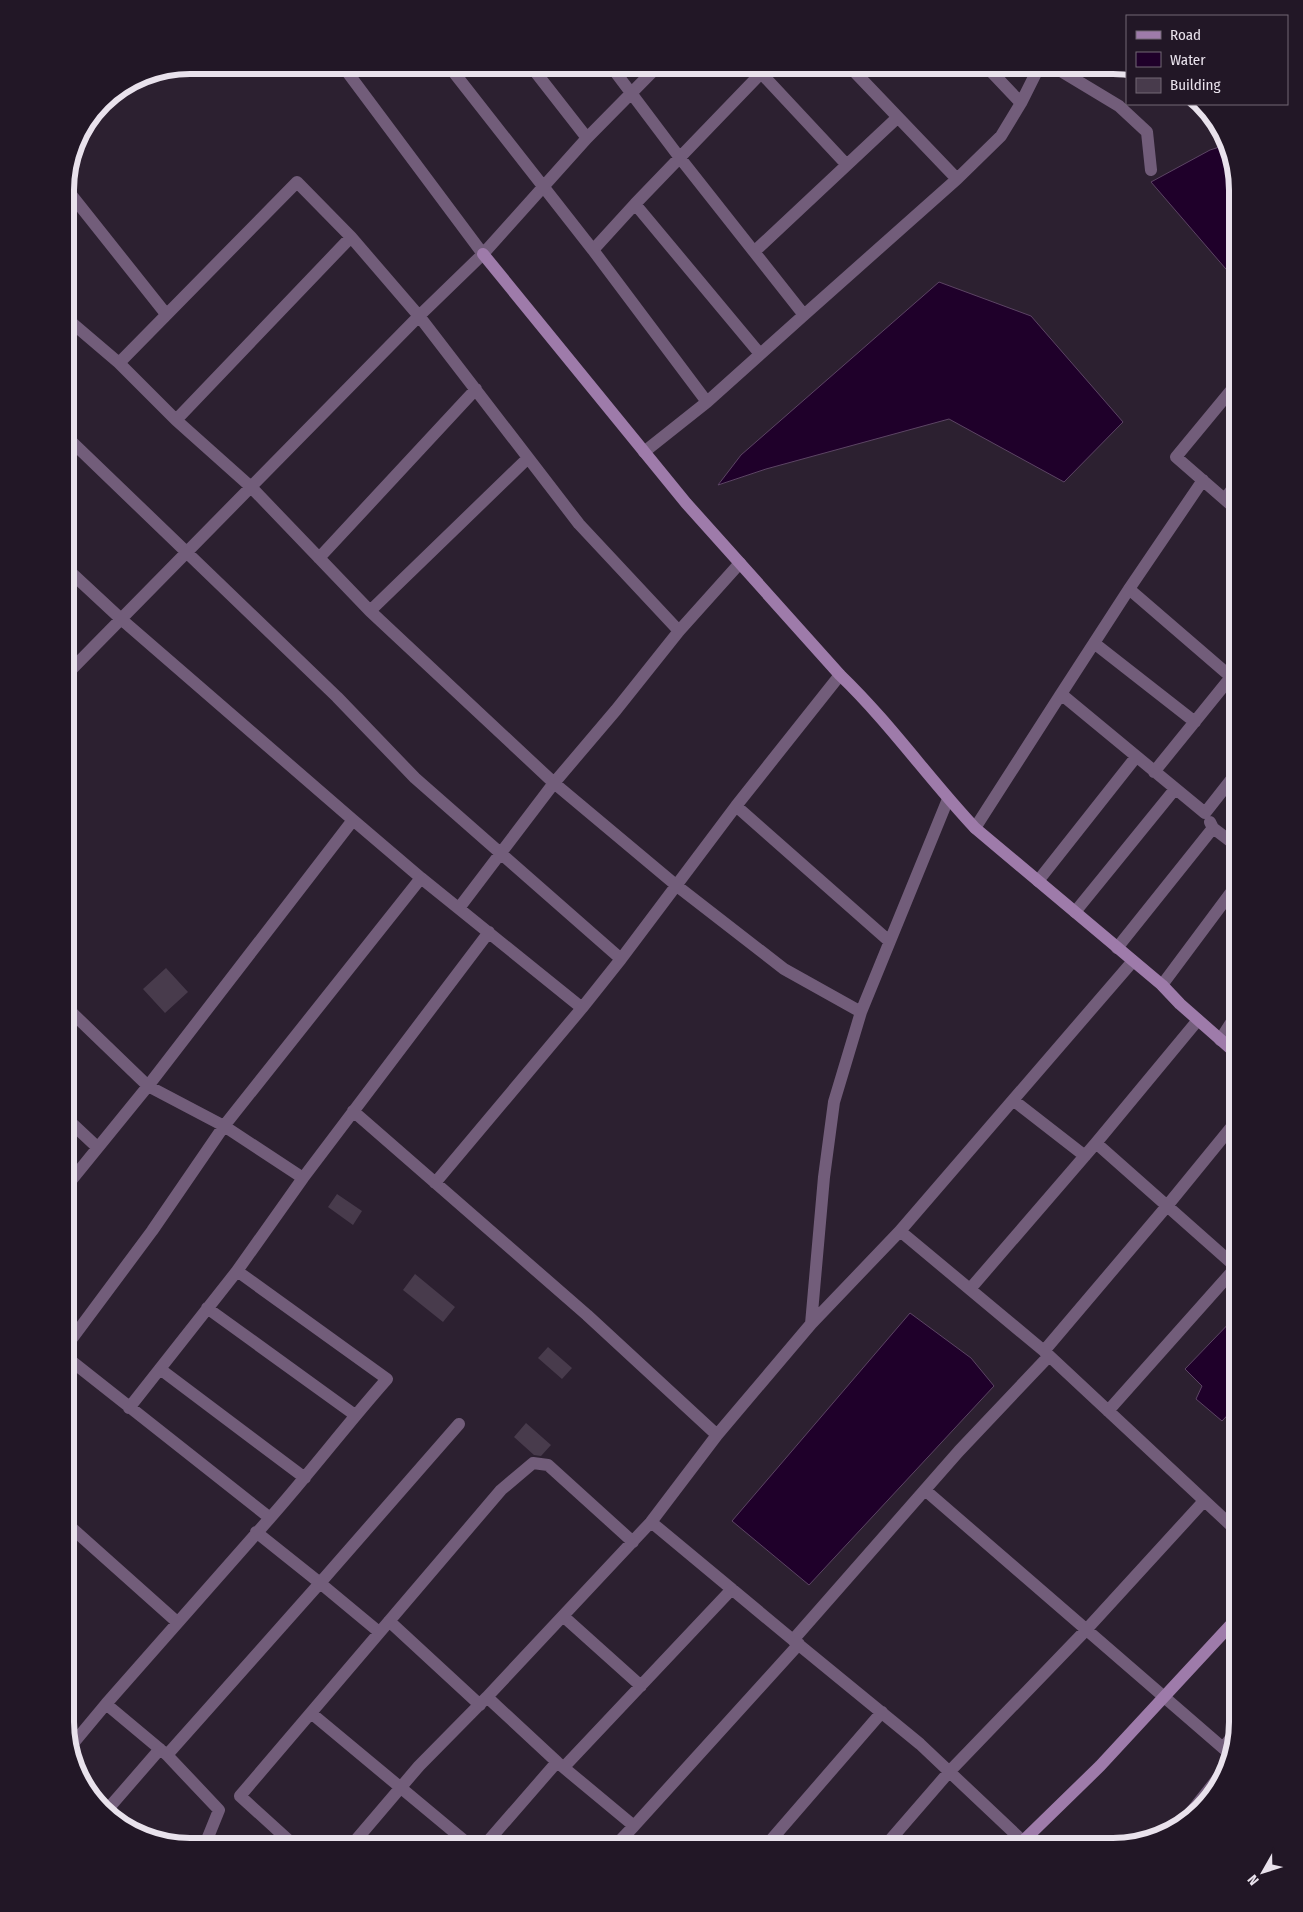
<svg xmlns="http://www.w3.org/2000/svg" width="1303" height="1912" viewBox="0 0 1303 1912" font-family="'Fira Sans Condensed',sans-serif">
	<rect width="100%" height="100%" fill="#2c2030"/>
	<path fill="#1f002a" stroke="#5c4464" d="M1226,145L1238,189V283L1151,182L1210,150Z
		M939,282L1031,316L1123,422L1064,482L949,419L766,469L718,485L741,455Z
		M910,1313L971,1358L994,1386L809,1585L732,1521Z
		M1238,1314V1404L1222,1421L1196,1399L1202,1386L1185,1369Z"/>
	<path fill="#483b4c" d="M166,968L188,992L165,1013L143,989Z
		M337,1194L362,1211L353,1225L328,1207Z
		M415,1274L455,1307L443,1322L403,1290Z
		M548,1347L572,1368L562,1379L538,1358Z
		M526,1423L551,1445L541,1456L534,1455L514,1437Z"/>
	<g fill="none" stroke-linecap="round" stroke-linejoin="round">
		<path stroke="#725d7a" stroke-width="12" d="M342,65L483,254
			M448,65L593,250
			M530,65L587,138
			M610,65L680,158L804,315L707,402L644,452
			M848,65L957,179
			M1051,65L1119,106L1147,132L1151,170
			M761,73L846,164
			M1021,103L1040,65
			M65,187L166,314
			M635,204L760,354
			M755,251L898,117
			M804,315L957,179L1001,136L1021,103L985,65
			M65,317L119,363
			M707,402L593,250L635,204L769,65
			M176,420L119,363L297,182L351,237
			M65,449L72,442L337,697L415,778L621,959
			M1203,480L1129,589L1061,694L1205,813L1238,771
			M1225,499L1238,481
			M1238,511L1176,457L1238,382
			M319,558L476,389
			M65,567L121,619L353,820L421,878L582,1008L621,959L736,806L840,675
			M1129,589L1238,683
			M370,611L528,458
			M679,631L579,524L419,316L351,237L176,420L251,487L370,611L554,783L677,886L784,969L861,1012L948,799
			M1094,643L1195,722
			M65,676L419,316L483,254L587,138L659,65
			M1154,772L1231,677
			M736,806L889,941
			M1210,822L1213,828L1238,847
			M975,828L1061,694
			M1038,881L1136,757
			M459,908L554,783L616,710L679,631L740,563
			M1075,912L1175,789
			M1117,948L1213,828
			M1133,961L900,1231L1044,1351L1238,1532
			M1162,985L1238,883
			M65,1006L148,1086L224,1126L303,1178
			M861,1012L834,1102L824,1177L811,1324L900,1231
			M1220,1040L1238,1012
			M1013,1100L1085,1156
			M353,1111L587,1315L717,1435L811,1324
			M65,1117L97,1147
			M1096,1143L1236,1267
			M435,1183L582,1008
			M65,1188L148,1086L353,820
			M237,1271L303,1178L489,932
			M970,1289L1096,1143L1198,1020
			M207,1308L355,1415
			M65,1348L152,1231L224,1126L421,878
			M1044,1351L1167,1206L1238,1119
			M65,1356L270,1518L106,1704L71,1746
			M160,1369L305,1478
			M129,1408L237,1271L387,1379C347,1424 310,1473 270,1518
			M1108,1411L1238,1265
			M717,1435L651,1522L793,1640L959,1451L1049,1356
			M925,1490L1230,1754
			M65,1522L177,1622
			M563,1616L641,1686
			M389,1621L480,1705
			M379,1632L320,1583L459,1424
			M793,1640L920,1744L1029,1847
			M487,1697L651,1522
			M106,1704L167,1755L219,1810L204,1847
			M311,1713L472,1847
			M1223,1748L1235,1733
			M167,1755L320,1583L256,1532
			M564,1767L732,1589
			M107,1810L160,1749
			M1180,1826L1226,1768
			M296,1847L240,1796L501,1490L533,1463L548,1465L633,1542
			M350,1847L419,1766L487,1697L557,1762
			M483,1847L557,1762L634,1826L799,1644
			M614,1847L634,1826
			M765,1847L882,1712
			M884,1847L949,1772L1086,1630L1204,1501"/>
		<path stroke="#9e7baa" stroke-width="12" d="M483,254L686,503L840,675C889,722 929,779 975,828L1162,985L1180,1004L1238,1055
			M1017,1847L1100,1766L1238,1617"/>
	</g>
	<path d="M0 0H1303V1912H0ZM190 74H1113A116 116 0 0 1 1229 190V1722A116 116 0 0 1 1113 1838H190A116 116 0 0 1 74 1722V190A116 116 0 0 1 190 74Z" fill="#221726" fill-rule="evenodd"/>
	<path fill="none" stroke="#e9e2ec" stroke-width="6" d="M190 74H1113A116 116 0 0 1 1229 190V1722A116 116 0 0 1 1113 1838H190A116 116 0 0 1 74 1722V190A116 116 0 0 1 190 74Z"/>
	<rect x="1126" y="15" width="162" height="90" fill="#221726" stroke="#726875"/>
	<rect x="1136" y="31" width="25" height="8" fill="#9e7baa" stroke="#726875"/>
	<text x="1170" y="40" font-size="15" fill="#e9e2ec">Road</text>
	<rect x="1136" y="52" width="25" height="15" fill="#1f002a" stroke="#726875"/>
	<text x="1170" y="65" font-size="15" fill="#e9e2ec">Water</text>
	<rect x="1136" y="78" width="25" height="15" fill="#483b4c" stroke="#726875"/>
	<text x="1170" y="90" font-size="15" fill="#e9e2ec">Building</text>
	<g transform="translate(1263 1872) rotate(231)" stroke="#221726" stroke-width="4" paint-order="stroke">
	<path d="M0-4L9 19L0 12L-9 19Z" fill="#e9e2ec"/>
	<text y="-8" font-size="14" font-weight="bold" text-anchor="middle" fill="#e9e2ec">N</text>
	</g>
</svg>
